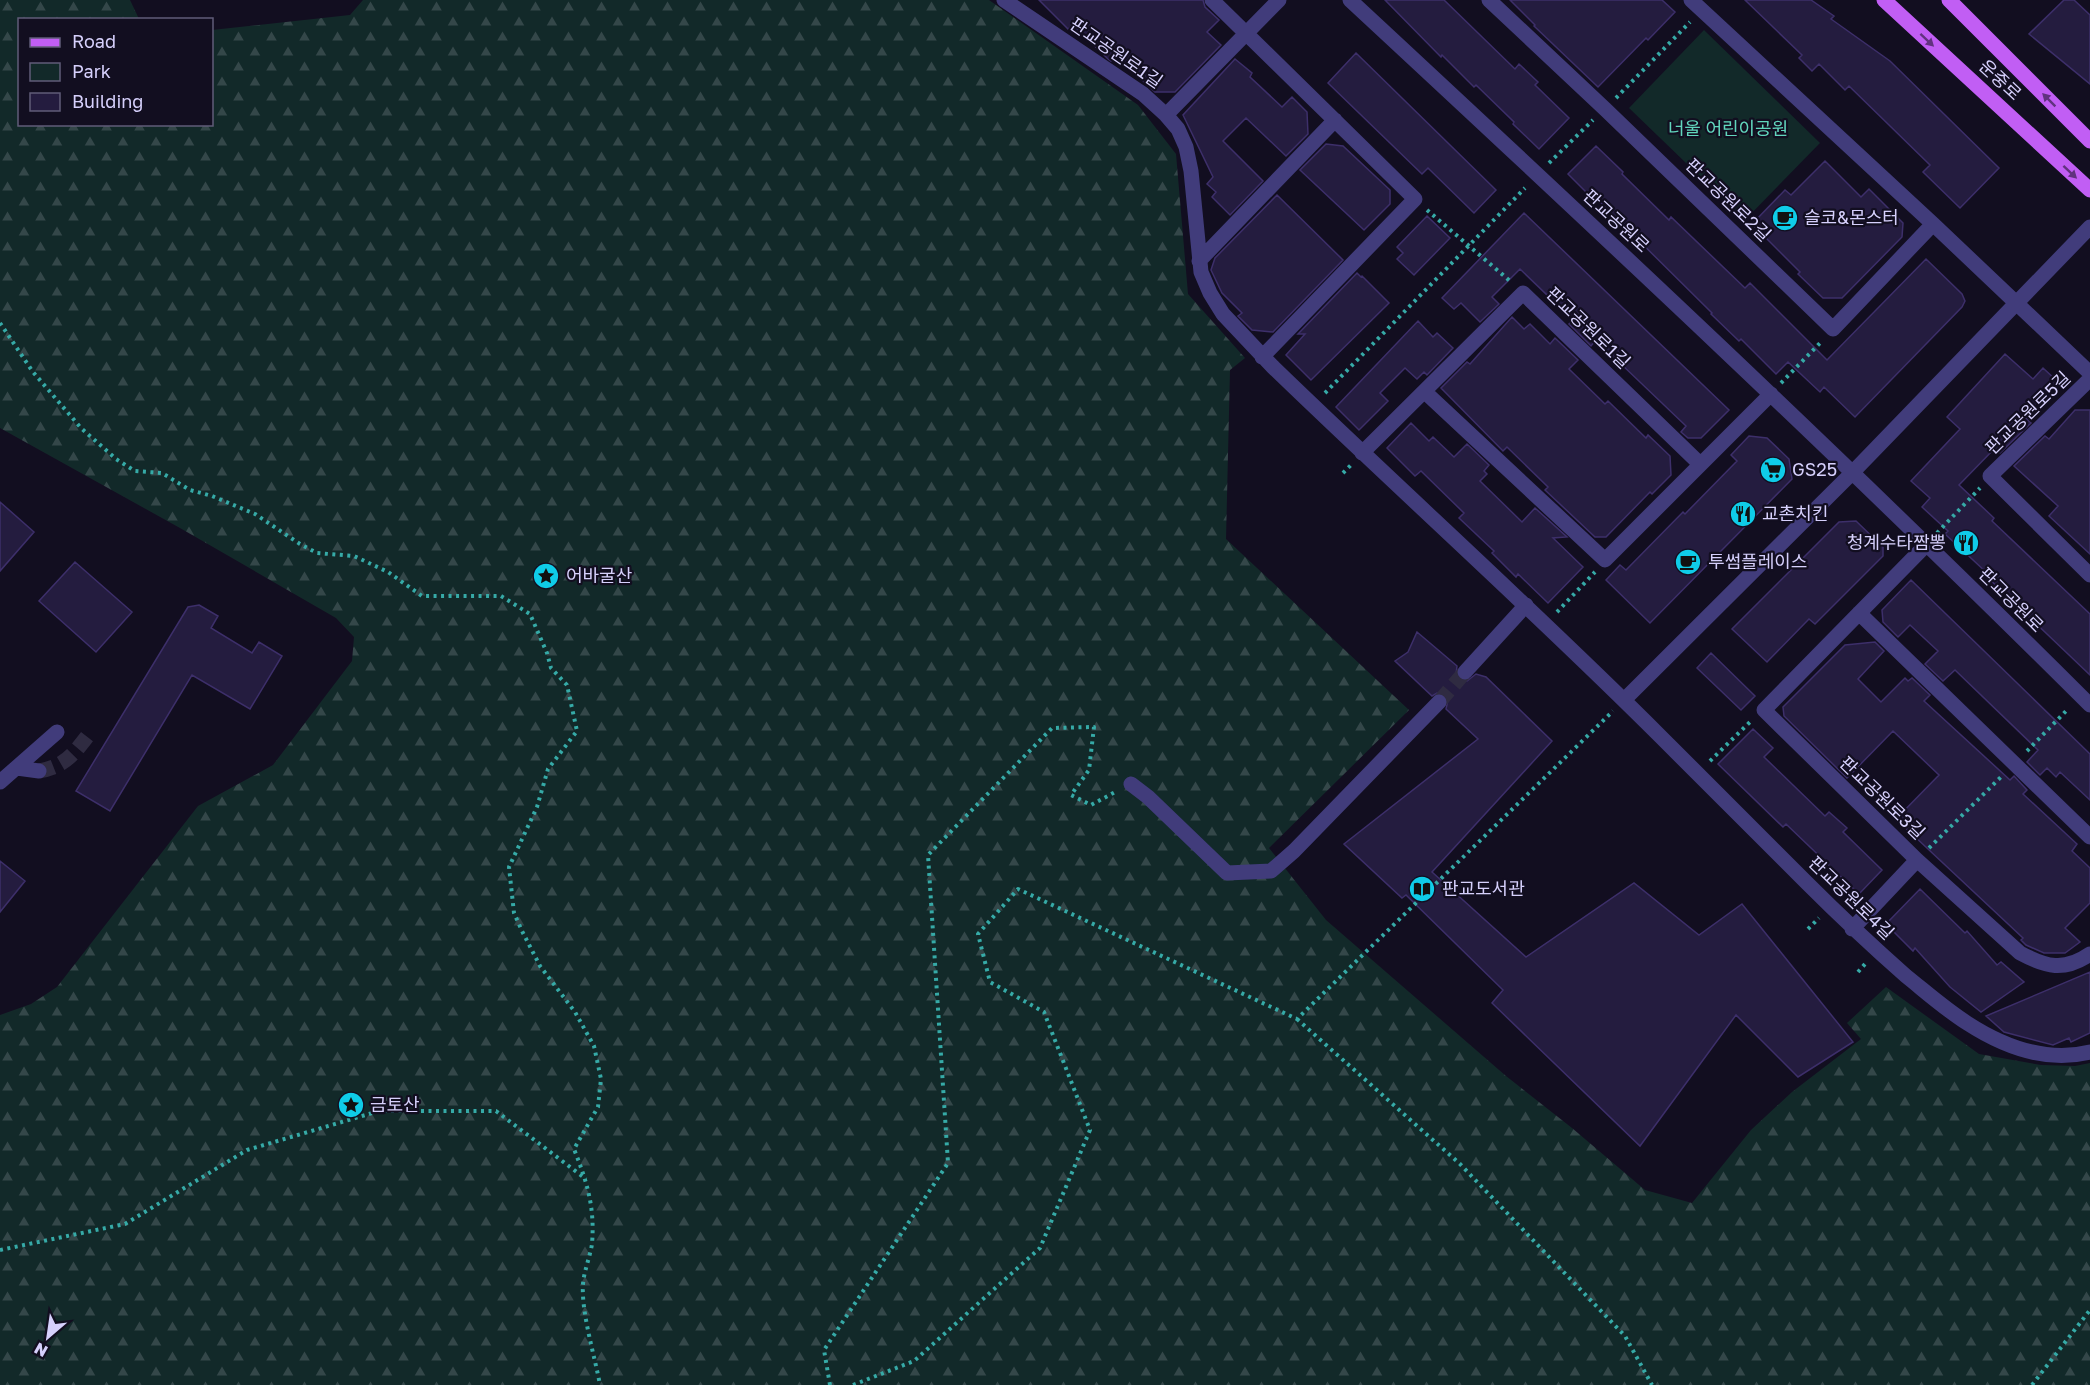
<svg xmlns="http://www.w3.org/2000/svg" width="2090" height="1385" viewBox="0 0 2090 1385" font-family="'Golos Text','Noto Sans KR',sans-serif">
	<defs>
		<pattern id="forest-firs" width="22" height="20" patternUnits="userSpaceOnUse" patternTransform="scale(1.5)"><rect width="22" height="20" fill="#122929"/><path d="M5 1l3.5 6h-7zM16 11l3.5 6h-7z" fill="#344749"/></pattern>
	</defs>
	<rect width="100%" height="100%" fill="#120e20"/>
	<path fill="url(#forest-firs)" d="M0,0H130L139,19L20,20V124H212V30L350,15L363,0H989L1138,105L1176,154L1188,294L1245,358L1230,370L1226,539L1409,710L1269,848L1326,920L1506,1076L1572,1128L1645,1190L1692,1203L1751,1130L1792,1092L1861,1039L1847,1023L1886,987L1979,1054L2041,1065L2075,1066L2090,1063V1385H0V1015L31,1004L57,987L198,806L273,765L352,661L354,637L336,618L180,528L0,428Z"/>
	<path fill="#122929" d="M1704,30L1820,143L1745,220L1629,108Z"/>
	<path fill="#241c3f" stroke="#3d2f6a" stroke-width="1.5" d="M1039,0H1203L1205,7L1219,20L1207,32L1221,45L1175,92H1155L1116,56L1111,61L1108,59L1073,25L1068,29Z
		M1385,0H1444L1515,69L1519,64L1538,82L1535,85L1569,118L1539,149L1513,124L1514,122L1476,85L1474,87L1442,55L1441,57Z
		M1510,0H1662L1675,12L1648,40L1646,38L1598,87L1534,26L1535,25Z
		M1745,0H1811L1834,16L1831,19L1890,61L1999,168L1960,208L1923,172L1930,165L1849,86L1845,90L1819,64L1812,71L1799,58L1802,55Z
		M2064,0H2074L2090,15V84L2029,34Z
		M1356,53L1496,190L1474,213L1428,168L1422,174L1328,83Z
		M1235,59L1252,73L1250,77L1282,107L1292,97L1307,112L1308,134L1286,156L1246,118L1223,141L1263,181L1230,215L1212,197L1216,192L1207,184L1213,177L1183,115Z
		M1326,144L1343,146L1390,190V204L1364,230L1300,170Z
		M1596,146L1623,172L1622,174L1669,220L1671,217L1745,288L1750,283L1827,360L1926,259L1962,294L1965,301L1962,307L1855,417L1824,387L1820,392L1788,362L1776,374L1741,339L1739,341L1711,314L1712,313L1597,199L1595,201L1568,174Z
		M1825,161L1861,197L1869,189L1903,223L1902,237L1842,298H1823L1798,274L1800,272L1752,224L1785,190L1791,195Z
		M1277,195L1343,260L1273,332L1252,330L1238,316L1242,313L1222,293L1211,270L1215,258Z
		M1524,213L1729,410L1701,438H1688L1681,432L1686,426L1596,340L1591,346L1569,324L1573,320L1520,269L1492,297L1499,304L1480,322L1461,303L1454,309L1442,298Z
		M1427,216L1450,238L1414,275L1397,259L1403,253L1397,247Z
		M1357,273L1361,277L1362,276L1389,303L1311,380L1286,355L1305,334H1298Z
		M1512,317L1524,329L1530,324L1550,344L1555,338L1578,360L1569,369L1605,404L1608,401L1646,438L1648,435L1670,456L1671,475L1652,494L1650,492L1606,537H1595L1545,490L1548,487L1507,447L1503,451L1441,388L1467,362L1470,364Z
		M1418,321L1433,337L1437,333L1453,348L1427,375L1424,372L1417,379L1405,368L1380,393L1388,401L1359,430L1336,407Z
		M2005,354L2033,379L2043,368L2057,381L2024,416L2031,423L2000,453L1995,448L1959,485L1994,518L1992,521L2090,614V675L1985,575L1987,573L1945,534L1948,531L1922,507L1930,498L1911,481L1960,429L1947,417Z
		M2075,410H2090V554L2049,516L2058,506L2014,466L2045,436L2049,439Z
		M1411,423L1429,441L1433,437L1454,457L1467,444L1489,465L1484,471L1487,474L1480,481L1522,522L1535,508L1567,537L1553,538L1583,567L1548,603L1518,574L1516,577L1492,553L1494,551L1459,518L1464,513L1421,471L1415,476L1387,448Z
		M1749,436L1767,438L1789,459L1792,479L1650,623L1606,580L1620,565L1626,570L1683,512L1685,514L1737,461L1731,455Z
		M0,502L34,532L0,571Z
		M1856,521L1883,547V556L1815,624L1809,619L1767,662L1732,629L1839,522Z
		M75,562L132,612L96,652L39,601Z
		M1911,580L2090,754V800L2060,772L2056,777L2047,768L2040,775L2027,762L2038,750L1955,670L1943,681L1925,664L1938,651L1910,625L1898,637L1883,622L1882,610Z
		M199,605L218,616L211,628L252,653L259,642L282,656L250,709L192,675L110,811L76,791L188,607Z
		M1417,632L1457,666L1456,674L1459,680L1467,681L1476,674L1486,677L1552,741L1432,872L1526,957L1634,883L1699,935L1742,904L1853,1042L1798,1077L1736,1015L1640,1146L1492,1003L1503,990L1406,895L1402,898L1344,844L1478,739L1446,709L1448,700L1445,695L1437,693L1432,696L1395,661L1408,652Z
		M1875,642L1884,651L1858,679L1881,702L1905,678L1908,681L1912,678L1930,695L1924,701L2010,780L2014,776L2027,790L2023,794L2077,844L2072,851L2090,868V903L2065,928L2080,942L2065,953H2044L2026,945L2021,940L2023,938L1896,819L1939,775L1893,731L1847,778L1784,716L1783,707L1845,645Z
		M1711,653L1755,696L1741,710L1697,668Z
		M1753,729L1773,748L1764,757L1825,816L1829,812L1847,828L1843,832L1882,870L1859,894L1786,824L1783,827L1718,764Z
		M0,861L25,881L0,912Z
		M1920,889L1965,933L1967,931L1997,965L2001,962L2024,982L1981,1012L1950,987L1915,948L1913,951L1886,924Z
		M2090,972V1033L2071,1042L2069,1038L2053,1045L2004,1032L1986,1016Z"/>
	<g fill="none" stroke-linecap="round" stroke-linejoin="round">
		<path stroke="#2f2b41" stroke-width="15" stroke-dasharray="15 8" stroke-linecap="butt" d="M1439,702L1465,672
			M39,771C65,766 73,755 89,734"/>
		<path stroke="#36aaa7" stroke-width="4" stroke-dasharray="3 4.5" stroke-linecap="butt" d="M1616,98L1690,22
			M1549,163L1593,120
			M1427,210L1510,281
			M0,323L33,372L81,428L116,459L135,471L162,473L190,490L212,496L255,514L300,544L317,553L354,556L388,572L422,596H501L530,614L547,653L551,668L567,685L577,731L548,769L537,807L509,867L514,913L522,931L540,966L575,1012L594,1046L601,1079L598,1107L574,1149C587,1182 595,1207 592,1244C590,1257 584,1271 583,1284C581,1312 595,1357 600,1385
			M1781,383L1822,341
			M1325,393L1525,188
			M1343,473L1351,465
			M1937,533L1980,488
			M1557,612L1595,572
			M2027,751L2068,709
			M1710,761L1752,720
			M1929,848L2003,775
			M1808,929L1819,918
			M1858,972L1865,964
			M1297,1019L1460,1164L1625,1336L1652,1385
			M0,1250L125,1224L247,1150L379,1111H496L586,1179
			M830,1385L824,1350L948,1163L928,855L1052,728L1094,727L1089,770L1071,795L1091,805L1117,791
			M853,1385L914,1361L1040,1248L1090,1130L1044,1012L990,982L978,934L1018,889L1297,1019L1613,711
			M2032,1385L2090,1310"/>
		<path stroke="#413c7b" stroke-width="15" d="M1004,0L1143,94L1166,115L1178,129L1186,147L1191,171L1201,272L1210,293L1223,314L1273,367C1401,491 1534,610 1660,736C1709,785 1758,834 1807,883C1839,915 1872,946 1906,976C1926,992 1945,1009 1967,1023C2004,1047 2046,1063 2090,1052
			M1212,0L1415,199L1262,357
			M1350,0C1600,232 1849,465 2090,705
			M1489,0L1605,109L1833,329L1933,224
			M1691,0L1933,224L2090,373
			M1166,115L1279,0
			M1199,261L1335,120
			M2090,379L1990,476L2090,575
			M1425,392L1605,560L1771,394
			M1362,453L1523,293L1700,464
			M1927,544L1764,710L1917,860L2020,953C2046,967 2064,972 2090,954
			M1859,613L2090,837
			M1465,672L1526,605
			M1624,700L1852,473L2090,227
			M17,768L39,771
			M0,782L57,732
			M1131,784L1148,797L1227,873L1271,871L1294,851L1439,702
			M1852,929L1917,860"/>
		<path stroke="#c15ef4" stroke-width="15" d="M1884,0L2090,190
			M1949,0L2090,141"/>
	</g>
	<defs><path id="oneway-solid" d="M-6-.8H1V-3.2L6.5 0L1 3.2V.8H-6Z" transform="scale(1.5)"/></defs>
	<g fill="#61327f">
		<use href="#oneway-solid" transform="translate(1927 40) rotate(43)"/>
		<use href="#oneway-solid" transform="translate(2049 100) rotate(-135)"/>
		<use href="#oneway-solid" transform="translate(2070 172) rotate(43)"/>
	</g>
	<defs>
		<g id="cafe-disc" transform="scale(1.35)"><circle r="9.5" fill="#0fcce8" stroke="#120e20"/><path d="M-5.5-4.5H6V0H3Q3 3.5 0 3.5H-2.5Q-5.5 3.5-5.5 0ZM3-3.2v2h1.7v-2ZM-6 4.5H4V6H-6Z" fill="#111"/></g>
		<g id="supermarket-disc" transform="scale(1.35)"><circle r="9.5" fill="#0fcce8" stroke="#120e20"/><path d="M-6-5.5h2.5l.6 2H6L4.5 2H-2.5L-4.4-4H-6ZM-1.5 3.2a1.3 1.3 0 1 0 .1 0ZM3 3.2a1.3 1.3 0 1 0 .1 0Z" fill="#111"/></g>
		<g id="restaurant-disc" transform="scale(1.35)"><circle r="9.5" fill="#0fcce8" stroke="#120e20"/><path d="M-5-6h1v4h1v-4h1v4h1v-4h1v5L-1.5 .5V6h-2V.5L-5-1ZM5-6V6H3V1.5H1.5Q1.5-4 5-6Z" fill="#111"/></g>
		<g id="sight-disc" transform="scale(1.35)"><circle r="9.5" fill="#0fcce8" stroke="#120e20"/><path d="M0-6L1.8-2.2L6-1.7L2.9 1.2L3.7 5.4L0 3.3L-3.7 5.4L-2.9 1.2L-6-1.7L-1.8-2.2Z" fill="#111"/></g>
		<g id="library-disc" transform="scale(1.35)"><circle r="9.5" fill="#0fcce8" stroke="#120e20"/><path d="M-6-4Q-3-5.5-.7-3.5V5Q-3 3-6 4ZM6-4Q3-5.5 .7-3.5V5Q3 3 6 4Z" fill="#111"/></g>
	</defs>
	<g fill-rule="evenodd">
		<use href="#cafe-disc" x="1785" y="218"/>
		<use href="#supermarket-disc" x="1773" y="470"/>
		<use href="#restaurant-disc" x="1743" y="514"/>
		<use href="#restaurant-disc" x="1966" y="543"/>
		<use href="#cafe-disc" x="1688" y="562"/>
		<use href="#sight-disc" x="546" y="576"/>
		<use href="#library-disc" x="1422" y="889"/>
		<use href="#sight-disc" x="351" y="1105"/>
	</g>
	<g text-anchor="middle" stroke-width="4.5" stroke-linejoin="round" paint-order="stroke">
		<g font-size="18" fill="#d6d0fc" stroke="#120e20">
			<text transform="translate(1116 53) rotate(35)" y="6">판교공원로1길</text>
			<text transform="translate(2000 80) rotate(43)" y="6">운중로</text>
			<text transform="translate(1728 200) rotate(44)" y="6">판교공원로2길</text>
			<text transform="translate(1616 221) rotate(43)" y="6">판교공원로</text>
			<text transform="translate(1588 328) rotate(44)" y="6">판교공원로1길</text>
			<text transform="translate(2028 413) rotate(-44)" y="6">판교공원로5길</text>
			<text transform="translate(2011 600) rotate(45)" y="6">판교공원로</text>
			<text transform="translate(1882 798) rotate(44)" y="6">판교공원로3길</text>
			<text transform="translate(1851 898) rotate(44)" y="6">판교공원로4길</text>
		</g>
		<g font-size="18" fill="#61d6bd" stroke="#120e20">
			<text x="1728" y="135">너울 어린이공원</text>
		</g>
		<g font-size="18" fill="#d6d0fc" stroke="#120e20" text-anchor="start">
			<text x="1804" y="224">슬코&amp;몬스터</text>
			<text x="1792" y="476">GS25</text>
			<text x="1762" y="520">교촌치킨</text>
			<text x="1946" y="549" text-anchor="end">청계수타짬뽕</text>
			<text x="1708" y="568">투썸플레이스</text>
			<text x="566" y="582">어바굴산</text>
			<text x="1442" y="895">판교도서관</text>
			<text x="370" y="1111">금토산</text>
		</g>
	</g>
	<rect x="18" y="18" width="195" height="108" fill="#120e20" stroke="#605c78" stroke-width="1.5"/>
	<rect x="30" y="38" width="30" height="9" fill="#c15ef4" stroke="#605c78" stroke-width="1.5"/>
	<text x="72" y="48" font-size="18" fill="#d6d0fc">Road</text>
	<rect x="30" y="63" width="30" height="18" fill="#122929" stroke="#605c78" stroke-width="1.5"/>
	<text x="72" y="78" font-size="18" fill="#d6d0fc">Park</text>
	<rect x="30" y="93" width="30" height="18" fill="#241c3f" stroke="#605c78" stroke-width="1.5"/>
	<text x="72" y="108" font-size="18" fill="#d6d0fc">Building</text>
	<g transform="translate(48 1337) rotate(209)" stroke="#120e20" stroke-width="4.5" paint-order="stroke">
	<path d="M0-4.5L10 22L0 15L-10 22Z" fill="#d6d0fc"/>
	<text y="-9" font-size="16" font-weight="bold" text-anchor="middle" fill="#d6d0fc">N</text>
	</g>
</svg>
